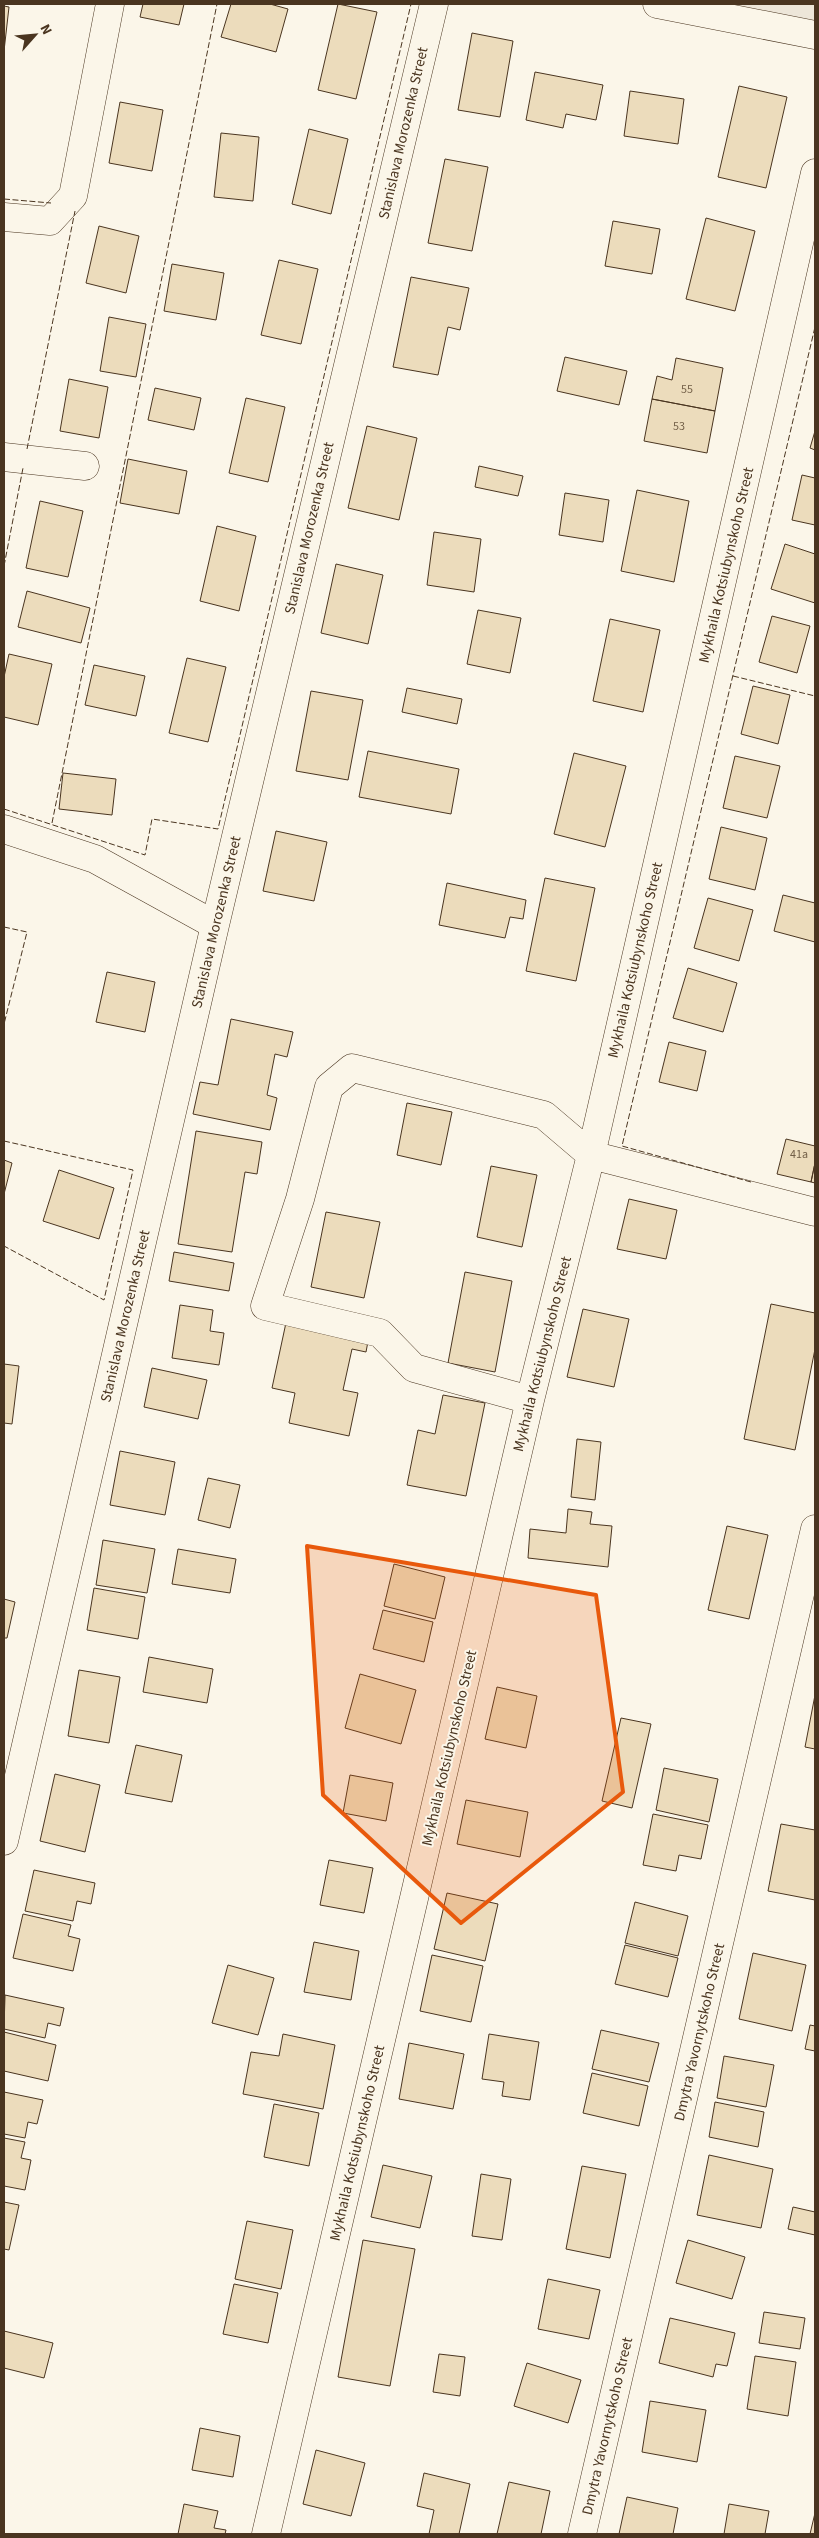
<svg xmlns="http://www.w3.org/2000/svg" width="819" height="2538" viewBox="0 0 819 2538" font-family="'Source Sans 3',sans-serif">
	<rect width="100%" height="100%" fill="#fbf6e9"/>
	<path fill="#ede6d9" stroke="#887966" d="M714,4H815V26Z"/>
	<path fill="#ecdcbc" stroke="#4a3520" d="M143,4H184L179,25L140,17Z
		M231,4H270L288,9L276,52L221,37Z
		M338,4L377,12L356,99L318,90Z
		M4,6L9,7L4,51Z
		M472,33L513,41L500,117L458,110Z
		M535,72L603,85L596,120L566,114L563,128L526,120Z
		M739,86L787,97L766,188L718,177Z
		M630,91L684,99L678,144L624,136Z
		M120,102L163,110L152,171L109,163Z
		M309,129L348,139L331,214L292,204Z
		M221,133L259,137L253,201L214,197Z
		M445,159L488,167L472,251L428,243Z
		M706,218L755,231L735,311L686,299Z
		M613,221L660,229L652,274L605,266Z
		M99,226L139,236L126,293L86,283Z
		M279,260L318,269L301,344L261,335Z
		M172,264L224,273L216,320L164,311Z
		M411,277L469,288L460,330L448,327L438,375L393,367Z
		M109,317L146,324L136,377L100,371Z
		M565,357L627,371L619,405L557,391Z
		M676,358L723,368L715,411L652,399L657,376L672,380Z
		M69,379L108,387L99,438L60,431Z
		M155,388L201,398L194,430L148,420Z
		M246,398L285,407L268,482L229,473Z
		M652,399L715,411L707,453L644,441Z
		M367,426L417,438L399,520L348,508Z
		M815,431V450L810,448Z
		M128,459L187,471L179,514L120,503Z
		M479,466L523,476L518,496L475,487Z
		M802,475L815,478V525L792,520Z
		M637,490L689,501L674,582L621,571Z
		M565,493L609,500L603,542L559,535Z
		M40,501L83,511L68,577L26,568Z
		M217,526L256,536L239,611L200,601Z
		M434,532L481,539L474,592L427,585Z
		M785,544L815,554V603L771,589Z
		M336,564L383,575L368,644L321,633Z
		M27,591L90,608L81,643L18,627Z
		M478,610L521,618L510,673L467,664Z
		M772,616L810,626L797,673L759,662Z
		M610,619L660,630L643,712L593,701Z
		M9,654L52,664L38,725L4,717V677Z
		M187,658L226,667L208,742L169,733Z
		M94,665L145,676L136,716L85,705Z
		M753,686L790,695L778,744L741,734Z
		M407,688L462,699L457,724L402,712Z
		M311,691L363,700L348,780L296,771Z
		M368,751L459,769L451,814L359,797Z
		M574,753L626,766L605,847L554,834Z
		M735,756L780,766L767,818L723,808Z
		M63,773L116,779L112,815L59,809Z
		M721,827L767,838L755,890L709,879Z
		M276,831L327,842L314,901L263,891Z
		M545,878L595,888L576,981L526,971Z
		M447,883L526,900L523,919L510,917L505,938L439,925Z
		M783,895L815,903V942L774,931Z
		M708,898L753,910L739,961L694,948Z
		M688,968L737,983L723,1032L673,1018Z
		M107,972L155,982L145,1032L96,1022Z
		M231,1019L293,1032L287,1057L275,1054L267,1095L277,1098L270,1130L193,1114L200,1082L218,1085Z
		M669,1042L706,1051L697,1091L659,1082Z
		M407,1103L452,1112L441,1165L397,1155Z
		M196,1131L262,1142L257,1174L245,1172L232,1252L178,1244Z
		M786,1139L815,1146V1163L811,1182L777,1174Z
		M4,1160L12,1163L4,1194Z
		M815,1163V1183L811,1182Z
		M491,1166L537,1175L522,1247L477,1237Z
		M59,1170L114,1188L99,1239L43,1221Z
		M629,1199L677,1210L666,1259L617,1249Z
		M326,1212L380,1222L364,1298L311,1287Z
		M174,1252L234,1263L229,1291L169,1281Z
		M465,1272L512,1281L495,1372L448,1363Z
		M771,1304L815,1313V1349L795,1450L744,1439Z
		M180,1305L213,1310L210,1331L224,1333L219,1365L172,1358Z
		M583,1309L629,1319L614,1387L567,1377Z
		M287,1318L369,1336L366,1352L352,1349L343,1390L358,1393L349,1436L289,1423L295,1393L272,1388Z
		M4,1364L19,1366L12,1424L4,1423Z
		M152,1368L207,1380L198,1419L144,1407Z
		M443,1395L485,1403L466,1496L407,1485L418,1430L435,1434Z
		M577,1439L601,1442L595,1500L571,1497Z
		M120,1451L175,1462L165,1515L110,1505Z
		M208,1478L240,1485L230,1528L198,1520Z
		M568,1509L592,1512L590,1524L612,1526L608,1567L528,1558L530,1529L566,1533Z
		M727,1526L768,1535L749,1619L708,1610Z
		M103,1540L155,1549L147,1593L96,1585Z
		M178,1549L236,1559L230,1593L172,1584Z
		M394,1564L445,1577L435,1619L384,1606Z
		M94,1588L145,1597L138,1639L87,1630Z
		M4,1599L15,1602L7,1638H4Z
		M383,1610L433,1622L424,1662L373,1649Z
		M149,1657L213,1669L207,1703L143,1692Z
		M79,1670L120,1677L109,1743L68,1736Z
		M360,1674L416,1690L401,1744L345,1728Z
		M497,1687L537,1696L526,1748L485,1739Z
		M815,1695V1749L805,1747Z
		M621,1718L651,1724L632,1808L602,1801Z
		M136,1745L182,1755L172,1802L125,1793Z
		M664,1768L718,1779L709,1822L656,1810Z
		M55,1774L100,1785L85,1852L40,1841Z
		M350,1775L393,1783L386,1821L343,1813Z
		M466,1800L528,1812L520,1857L457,1844Z
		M653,1814L708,1825L701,1859L679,1855L676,1871L643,1865Z
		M781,1824L815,1830V1900L768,1891Z
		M329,1860L373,1868L364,1913L320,1905Z
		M34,1870L95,1883L91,1904L77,1901L73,1921L25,1911Z
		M447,1893L498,1904L485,1961L434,1949Z
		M635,1902L688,1916L678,1956L625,1943Z
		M23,1914L71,1925L68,1936L80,1939L73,1971L13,1958Z
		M314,1942L359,1951L351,2000L304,1992Z
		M625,1945L678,1958L668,1997L615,1984Z
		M753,1953L806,1965L792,2031L739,2019Z
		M432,1955L483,1966L471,2022L420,2011Z
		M228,1965L274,1978L258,2035L212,2023Z
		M5,1995L64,2008L60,2026L48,2023L45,2038L4,2029Z
		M810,2025L815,2026V2051L805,2049Z
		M601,2030L659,2043L649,2082L592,2069Z
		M4,2032L56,2045L48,2081L4,2071Z
		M283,2034L335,2045L323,2109L243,2094L251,2052L279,2056Z
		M489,2034L539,2042L530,2100L502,2096L504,2082L482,2079Z
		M409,2043L464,2054L453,2109L399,2099Z
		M724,2056L774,2065L766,2107L717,2098Z
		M592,2073L648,2086L639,2126L583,2113Z
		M4,2092L43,2100L37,2124L28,2122L25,2138L4,2134Z
		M715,2102L764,2112L758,2147L709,2137Z
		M274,2104L319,2113L309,2166L264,2157Z
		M4,2138L25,2142L21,2158L31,2160L25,2190L4,2186Z
		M709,2155L773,2169L761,2228L697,2215Z
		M383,2165L432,2176L420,2228L371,2217Z
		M582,2166L626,2174L610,2258L566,2249Z
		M481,2174L511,2179L502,2240L472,2236Z
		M4,2202L19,2205L9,2250L4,2249Z
		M793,2207L815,2212V2235L788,2229Z
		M247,2221L293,2230L281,2289L235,2279Z
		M363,2240L415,2249L390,2386L338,2377Z
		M688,2240L745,2257L732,2299L676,2283Z
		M548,2279L600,2290L589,2339L538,2329Z
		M234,2284L278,2293L268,2343L223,2334Z
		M764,2312L805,2318L800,2349L759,2343Z
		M670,2318L735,2333L727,2366L716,2364L713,2377L659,2363Z
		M4,2331L53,2343L44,2378L4,2368Z
		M439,2354L465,2357L460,2396L433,2392Z
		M755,2356L796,2362L788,2416L747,2409Z
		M527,2363L581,2380L568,2423L514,2406Z
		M650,2401L706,2410L697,2462L642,2452Z
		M200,2428L240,2436L233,2477L192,2470Z
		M316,2450L365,2463L351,2516L303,2504Z
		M424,2473L470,2484L459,2534H429L434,2510L417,2506Z
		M509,2482L550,2491L541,2534H497Z
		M627,2497L678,2508L673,2534H619Z
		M184,2504L218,2511L214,2528L226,2530L225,2534H178Z
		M729,2504L769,2511L765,2534H724Z
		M815,2513V2534H810Z"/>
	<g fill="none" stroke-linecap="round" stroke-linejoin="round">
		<g stroke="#4a3520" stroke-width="29">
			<path id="minor" d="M657,4L815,35
				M4,217L50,221L73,196L110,4
				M4,457L85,466
				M4,829L95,859L215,925
				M530,1400L414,1368L380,1333L265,1306L300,1199L329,1087L352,1068L544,1115L591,1155L815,1212
				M4,1841L215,925L434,4
				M266,2534L530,1400L591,1155L815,173
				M582,2534L815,1529"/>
		</g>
		<use href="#minor" stroke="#fbf6e9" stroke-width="28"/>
		<path stroke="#4a3520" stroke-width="1" stroke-dasharray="6 2.5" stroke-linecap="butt" d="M4,199L51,203
			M27,449L75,211
			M4,566L23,468
			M733,676L815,696
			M4,809L145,855L152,819L218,829L411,4
			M52,823L217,4
			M4,927L27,932L4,1024
			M4,1141L133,1170L104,1300L4,1246
			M751,1182L622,1146L815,327"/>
	</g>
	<path fill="#e8590c" fill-opacity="0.2" stroke="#e8590c" stroke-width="4" stroke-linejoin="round" d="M307,1546L596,1595L623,1792L461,1923L323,1795Z"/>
	<g text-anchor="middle" stroke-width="4" stroke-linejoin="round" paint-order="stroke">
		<g font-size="12" fill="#725f47">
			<text x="687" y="393">55</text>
			<text x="679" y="430">53</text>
			<text x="799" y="1158">41а</text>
		</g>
		<g font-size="15" fill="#4a3520" stroke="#fbf6e9">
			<text transform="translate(403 133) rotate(-77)" y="5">Stanislava Morozenka Street</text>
			<text transform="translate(309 528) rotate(-77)" y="5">Stanislava Morozenka Street</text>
			<text transform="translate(726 565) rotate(-77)" y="5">Mykhaila Kotsiubynskoho Street</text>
			<text transform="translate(216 922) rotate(-77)" y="5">Stanislava Morozenka Street</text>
			<text transform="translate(635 960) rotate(-77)" y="5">Mykhaila Kotsiubynskoho Street</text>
			<text transform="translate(125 1316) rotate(-77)" y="5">Stanislava Morozenka Street</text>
			<text transform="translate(542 1354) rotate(-76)" y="5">Mykhaila Kotsiubynskoho Street</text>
			<text transform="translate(449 1748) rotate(-77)" y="5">Mykhaila Kotsiubynskoho Street</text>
			<text transform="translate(699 2032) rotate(-77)" y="5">Dmytra Yavornytskoho Street</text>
			<text transform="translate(357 2143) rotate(-77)" y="5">Mykhaila Kotsiubynskoho Street</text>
			<text transform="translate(607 2426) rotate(-77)" y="5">Dmytra Yavornytskoho Street</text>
		</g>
	</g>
	<rect width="819" height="2538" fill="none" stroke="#4a3520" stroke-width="10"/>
	<g transform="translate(35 35) rotate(63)" stroke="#fbf6e9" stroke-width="4" paint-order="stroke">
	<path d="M0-4L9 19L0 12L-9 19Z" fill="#4a3520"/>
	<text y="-8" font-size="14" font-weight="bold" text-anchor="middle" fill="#4a3520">N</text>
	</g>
</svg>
